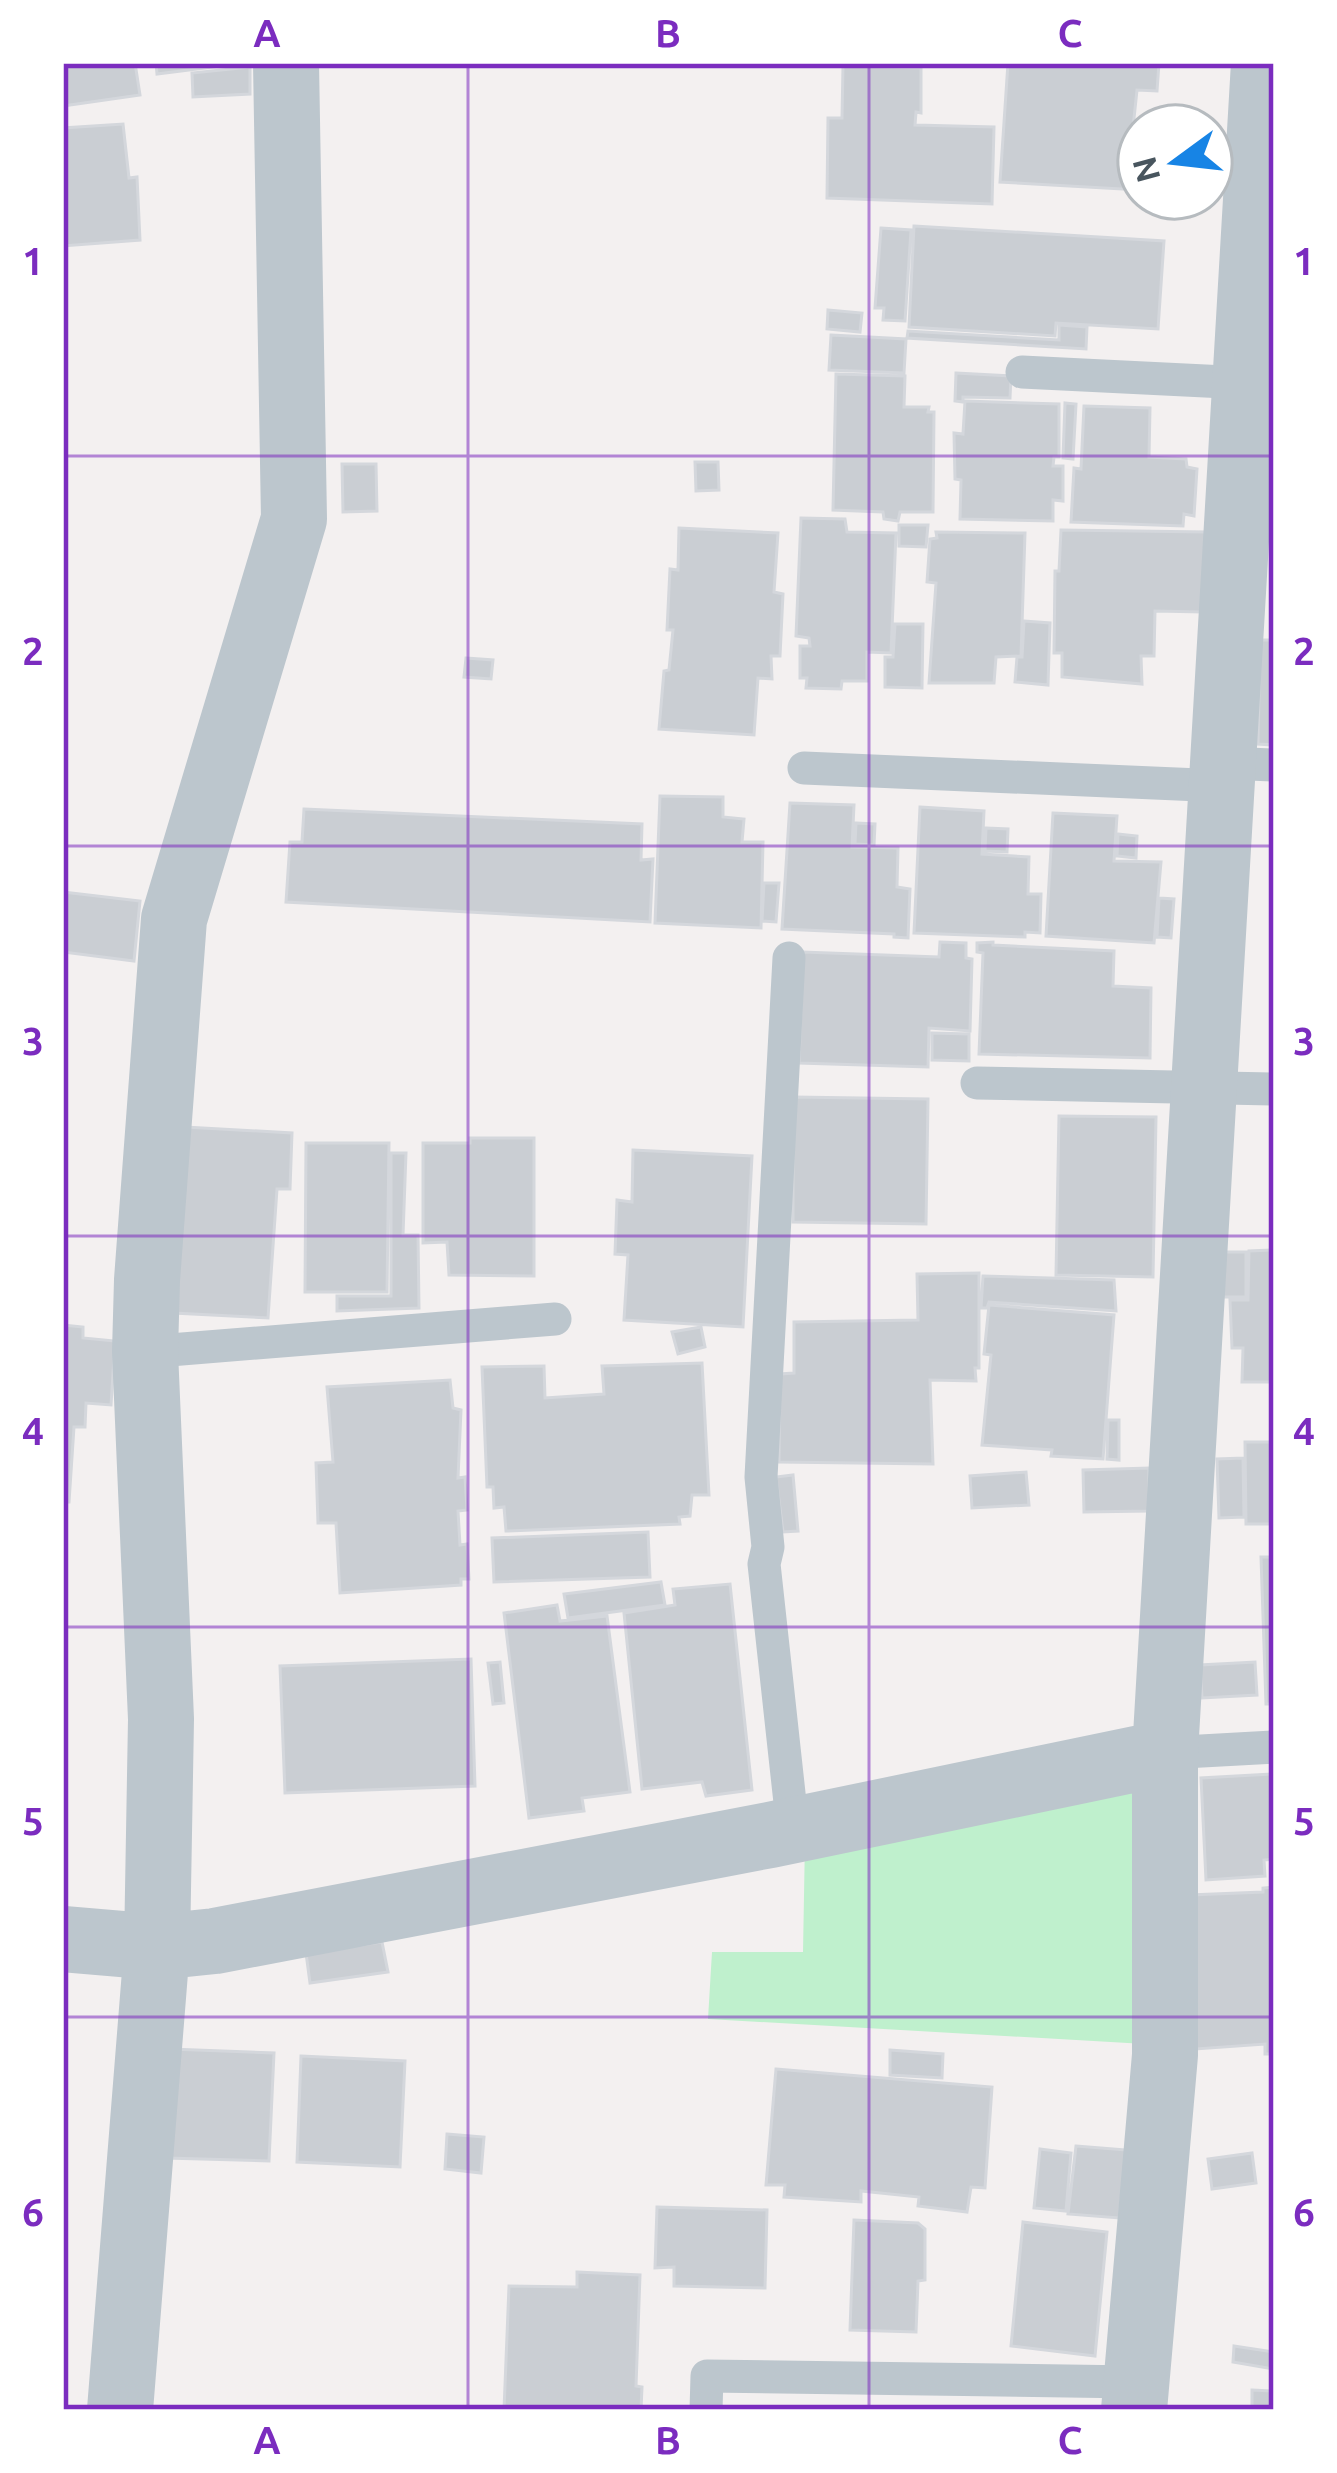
<svg xmlns="http://www.w3.org/2000/svg" width="1337" height="2473" viewBox="0 0 1337 2473" font-family="Ubuntu,sans-serif">
	<rect width="100%" height="100%" fill="#f3f0f0"/>
	<path fill="#bff0cd" d="M1147,1773L1145,2044L708,2019L712,1952H803L805,1839Z"/>
	<path fill="#caced3" stroke="#d4d7dc" stroke-width="3" d="M63,63H135L140,95L63,106Z
		M156,63H244L157,74Z
		M1008,63H1159L1157,91L1137,90L1132,137L1139,138V190L1000,182Z
		M843,66L921,68V113L916,112L915,125L994,127L992,204L827,198L828,118H842Z
		M250,67V94L193,97L192,73Z
		M123,124L129,178L137,177L140,240L63,246V128Z
		M1211,148H1229L1226,189L1211,188Z
		M914,226L1164,241L1158,329L1056,323L1055,336L909,327Z
		M881,228L911,230L905,321L883,320L884,308H875Z
		M828,310L862,313L860,332L827,329Z
		M1059,325L1087,327L1086,349L907,338L908,331L1059,340Z
		M831,335L906,339L904,373L829,370Z
		M956,373L1011,376L1010,398L963,397V402L955,401Z
		M836,374L905,376L904,407H929L928,412H934L933,512H900L898,521L884,519L883,512L833,510Z
		M965,401L1059,404V457H1054L1053,466H1063V501L1053,500V521L960,519L961,480L955,479L954,433L963,434Z
		M1065,403L1076,404L1073,459L1063,458Z
		M1084,406L1150,408L1149,457L1186,459L1187,467L1197,469L1194,516L1184,514L1183,526L1071,522L1074,468L1081,469Z
		M695,462H718L719,490L696,491Z
		M342,464H376L377,511L343,512Z
		M801,518L845,519L847,532L896,533L891,653L867,652V681H842L841,689L806,688L807,678H800V646H810L809,638L796,636Z
		M899,525H928L926,547L899,546Z
		M679,528L778,533L774,592L783,594L780,656H771L772,679L758,678L754,735L659,729L664,671L669,670L673,630H667L670,569L678,570Z
		M1061,530L1206,532L1203,612L1155,611L1154,656H1141L1142,684L1062,677V653H1054L1055,571H1059Z
		M936,532L1025,533L1021,656L996,657L994,683H929L936,583L927,582L930,539L937,538Z
		M1024,621L1050,623L1048,685L1015,682L1017,657H1022Z
		M895,624H923L922,688L885,687V657H893Z
		M1260,640H1274V745L1258,744Z
		M466,658L493,660L491,679L464,677Z
		M660,796L723,797V817L744,819L742,842H763L761,928L655,923Z
		M790,803L854,805L852,847L898,848L897,887L910,889L908,938L894,937V934L782,929Z
		M920,807L984,811L982,854L1029,857L1028,894H1041L1040,933L1025,932V937L914,933Z
		M304,809L642,824L641,860L653,859L650,922L286,902L290,842H302Z
		M1053,813L1117,816L1114,861L1161,862L1154,943L1046,936Z
		M856,823L875,824L874,845L855,844Z
		M986,828L1008,829L1007,852L985,851Z
		M1118,834L1137,836L1136,858L1117,856Z
		M764,883H779L776,922L762,921Z
		M63,892L140,901L134,961L63,952Z
		M1159,898L1174,899L1171,938L1157,937Z
		M940,942L966,943V958L972,959L970,1031L929,1028L928,1067L799,1063L803,952L939,957Z
		M993,942V945L1114,951L1113,986L1151,988L1150,1058L979,1054L983,953L977,952V943Z
		M932,1033L969,1034V1061L932,1060Z
		M793,1097L928,1099L926,1224L793,1222Z
		M1059,1116L1156,1117L1153,1277L1056,1275Z
		M185,1127L292,1133L290,1189H277L268,1318L174,1313Z
		M470,1138H534V1276L449,1275L447,1242L423,1243V1143H470Z
		M306,1143H389L387,1292H305Z
		M633,1150L752,1156L743,1327L624,1320L628,1255L615,1254L617,1200L632,1202Z
		M391,1153H406L403,1235H418L419,1308L337,1311V1296H391Z
		M1274,1250V1382H1242L1243,1348H1232L1230,1300H1248L1249,1251Z
		M1217,1252H1246V1297H1218Z
		M979,1273V1368H975L976,1381L930,1380L933,1464L779,1462L780,1374L794,1373V1322L918,1320L917,1274Z
		M983,1276L1114,1280L1116,1311L989,1302L987,1308H981Z
		M989,1305L1114,1315L1103,1459L1051,1456L1052,1450L982,1445L991,1355L984,1354Z
		M63,1325L83,1327V1338L115,1341L111,1405L86,1403L85,1427H74L69,1502H63Z
		M701,1327L705,1347L678,1354L672,1332Z
		M702,1363L709,1495H692L690,1516L679,1517L680,1524L506,1531L504,1507L494,1508L493,1487H487L482,1367L544,1366L545,1398L604,1394L602,1366Z
		M450,1380L453,1408L461,1410L458,1478L465,1477L467,1510L458,1511L460,1545L467,1544L469,1579H461V1585L340,1593L336,1523H318L316,1463L333,1462L327,1387Z
		M1108,1420H1119V1460L1107,1459Z
		M1245,1442H1274V1524H1246Z
		M1243,1458L1244,1517L1219,1518L1217,1459Z
		M1149,1468V1511L1084,1512L1083,1470Z
		M1026,1472L1029,1505L972,1508L970,1476Z
		M793,1475L798,1531L783,1532L776,1477Z
		M648,1532L650,1577L494,1582L492,1538Z
		M1261,1557H1274V1704H1266Z
		M661,1582L665,1605L568,1618L564,1594Z
		M730,1584L752,1790L706,1796L702,1782L642,1789L624,1613L675,1605L673,1589Z
		M557,1605L560,1621L607,1616L630,1792L582,1798L584,1811L529,1818L504,1613Z
		M471,1659L475,1786L285,1793L280,1666Z
		M500,1662L504,1703L493,1704L488,1663Z
		M1255,1662L1257,1695L1202,1698L1200,1665Z
		M1274,1774V1859L1264,1860L1265,1876L1206,1880L1201,1778Z
		M1274,1887V2054H1265V2044L1196,2049L1190,1895L1263,1892V1888Z
		M382,1942L388,1972L310,1983L306,1953Z
		M170,2049L274,2053L269,2161L166,2158Z
		M890,2050L943,2054L942,2078L890,2075Z
		M301,2056L405,2061L400,2167L297,2162Z
		M776,2069L992,2087L985,2188L971,2187L967,2212L918,2206L919,2197L861,2191V2202L784,2197L785,2185H766Z
		M447,2134L484,2137L481,2173L445,2169Z
		M1076,2146L1127,2150L1119,2218L1068,2214Z
		M1040,2149L1071,2153L1066,2211L1034,2208Z
		M1252,2153L1256,2183L1212,2189L1208,2159Z
		M657,2207L767,2210L765,2288L674,2286V2267L655,2268Z
		M854,2220L918,2223L925,2229V2280L918,2281L916,2332L850,2330Z
		M1023,2222L1107,2232L1095,2356L1011,2346Z
		M577,2272L640,2275L636,2386L642,2387L641,2410H504L509,2286L577,2287Z
		M1234,2346L1274,2352V2369L1233,2362Z
		M1252,2390L1274,2391V2410H1252Z"/>
	<g fill="none" stroke-linecap="round" stroke-linejoin="round">
		<path stroke="#bcc6cd" stroke-width="33" d="M1022,372L1246,383
			M1225,763L1274,765
			M804,768L1223,786
			M789,958L761,1477L768,1547L764,1564L793,1830
			M977,1083L1274,1089
			M145,1352L555,1319
			M1165,1753L1274,1747
			M706,2410L707,2376L1136,2382"/>
		<path stroke="#bcc6cd" stroke-width="66" d="M63,1939L157,1947L215,1941L770,1835L1165,1753
			M120,2410L157,1947L161,1719L145,1352L147,1280L174,919L294,519L286,63
			M1134,2410L1165,2055V1753L1264,63"/>
	</g>
	<path fill="none" stroke="#7b2cbf" stroke-width="3" stroke-opacity="0.55" d="M468,63V2410M869,63V2410M63,456H1274M63,846H1274M63,1236H1274M63,1627H1274M63,2017H1274"/>
	<rect width="1337" height="2473" fill="none" stroke="#ffffff" stroke-width="132"/>
	<g transform="translate(1175 162) rotate(255)"><circle r="57" fill="#ffffff" stroke="#b6bbbf" stroke-width="3"/>
	<path d="M0-9L21 45L0 30L-21 45Z" fill="#1784e5"/>
	<text y="-18" font-size="33" font-weight="bold" text-anchor="middle" fill="#48555e">N</text>
	</g>
	<rect x="66" y="66" width="1205" height="2341" fill="none" stroke="#7b2cbf" stroke-width="4.5"/>
	<g font-size="39" text-anchor="middle" font-weight="bold" fill="#7b2cbf">
		<text x="267" y="47">A</text>
		<text x="668" y="47">B</text>
		<text x="1070" y="47">C</text>
		<text x="33" y="275">1</text>
		<text x="1304" y="275">1</text>
		<text x="33" y="665">2</text>
		<text x="1304" y="665">2</text>
		<text x="33" y="1055">3</text>
		<text x="1304" y="1055">3</text>
		<text x="33" y="1445">4</text>
		<text x="1304" y="1445">4</text>
		<text x="33" y="1835">5</text>
		<text x="1304" y="1835">5</text>
		<text x="33" y="2226">6</text>
		<text x="1304" y="2226">6</text>
		<text x="267" y="2454">A</text>
		<text x="668" y="2454">B</text>
		<text x="1070" y="2454">C</text>
	</g>
</svg>
